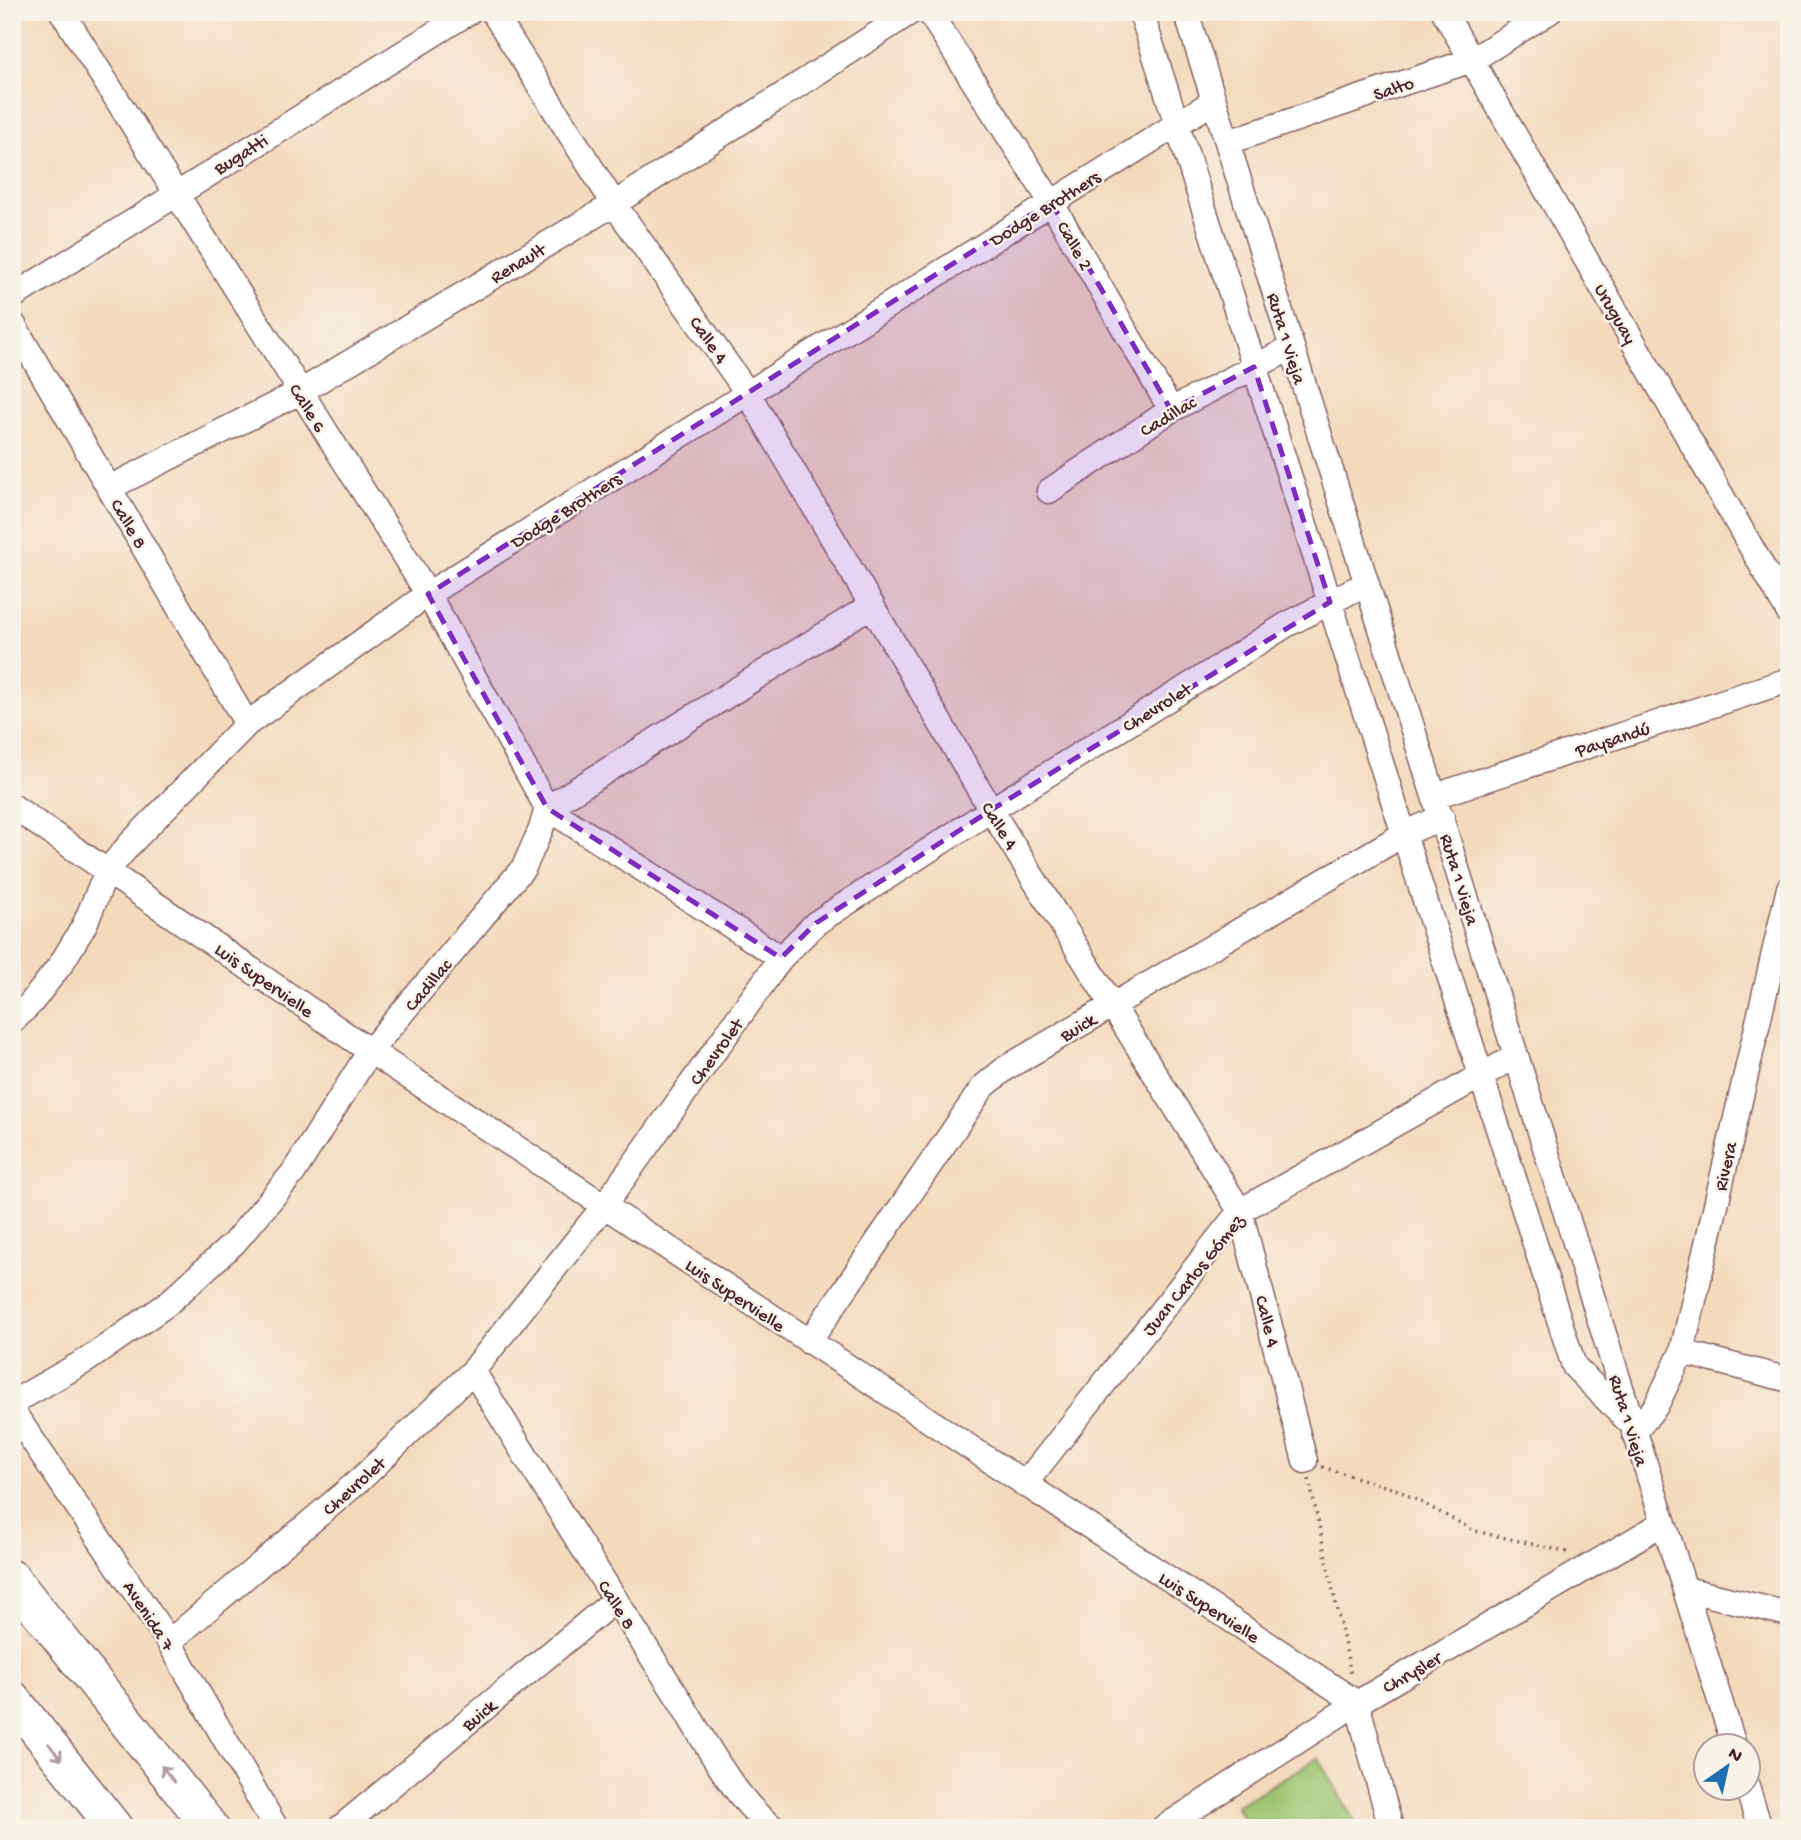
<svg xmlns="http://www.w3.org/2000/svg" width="1801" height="1840" viewBox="0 0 1801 1840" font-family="'Gochi Hand',sans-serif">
	<rect width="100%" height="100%" fill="#f7f3e8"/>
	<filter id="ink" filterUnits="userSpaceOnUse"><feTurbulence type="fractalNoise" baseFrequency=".0143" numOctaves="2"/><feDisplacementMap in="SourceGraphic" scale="14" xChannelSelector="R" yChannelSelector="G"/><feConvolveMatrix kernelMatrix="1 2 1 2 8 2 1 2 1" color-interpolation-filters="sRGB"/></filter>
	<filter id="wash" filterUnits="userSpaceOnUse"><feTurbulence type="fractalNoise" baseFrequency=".00686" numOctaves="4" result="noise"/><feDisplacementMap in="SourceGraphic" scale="28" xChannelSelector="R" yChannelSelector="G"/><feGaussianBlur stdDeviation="1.57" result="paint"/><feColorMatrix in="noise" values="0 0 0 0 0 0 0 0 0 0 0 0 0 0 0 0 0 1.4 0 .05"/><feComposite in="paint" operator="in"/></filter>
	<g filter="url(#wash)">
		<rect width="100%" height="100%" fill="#f4dabd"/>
		<path fill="#9dc46f" stroke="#74724d" stroke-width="2" d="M1318,1758L1358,1828H1249L1236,1806Z"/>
	</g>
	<g filter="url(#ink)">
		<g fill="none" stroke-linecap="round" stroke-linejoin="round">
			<g stroke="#86605e" stroke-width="27">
				<path id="minor" d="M62,12L428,594L547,808L781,958
					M493,12L614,204L749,395L991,810L1240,1211L1305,1461
					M929,12L1051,202L1171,410
					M1141,12L1574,1366L1627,1420
					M1186,12L1734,1745
					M1444,12L1789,613
					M1228,142L1472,60L1549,12
					M12,297L469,12
					M12,322L247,724
					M109,488L300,392L614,204L911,12
					M1049,491L1171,410L1291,348
					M1435,796L1789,680
					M12,806L370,1051L1357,1703L1391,1828
					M12,1022L31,1003L61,964L84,926L107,871L129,845L247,724L428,594L1214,101
					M809,1342L983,1087L1006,1068L1404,834L1442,817
					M1682,1352L1789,1380
					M473,1371C540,1480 608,1589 677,1696C702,1736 736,1803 774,1828
					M12,1403L87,1360L166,1305L234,1243L293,1173L370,1051L524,867L541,829L547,808L872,605
					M12,1410L169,1642L276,1828
					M1634,1433L1656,1406L1682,1352L1789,888
					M1024,1485L1240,1211L1516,1056
					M1685,1589L1789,1614
					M169,1642L361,1479L473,1371L604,1206L781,958L816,923L991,810L1286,625L1365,584
					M1747,1787L1760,1828
					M340,1828L615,1600
					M1163,1828L1357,1703L1663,1523"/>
			</g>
			<g stroke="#86605e" stroke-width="38">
				<path id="highway" d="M12,1578L211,1828
					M12,1698L115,1828"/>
			</g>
			<path stroke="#86605e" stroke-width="3.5" stroke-dasharray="2 5" stroke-linecap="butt" d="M1322,1467L1398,1490L1475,1531L1571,1553
				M1309,1479L1351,1674"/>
			<use href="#minor" stroke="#fff" stroke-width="24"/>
			<use href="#highway" stroke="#fff" stroke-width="35"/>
		</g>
		<defs><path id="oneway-shaft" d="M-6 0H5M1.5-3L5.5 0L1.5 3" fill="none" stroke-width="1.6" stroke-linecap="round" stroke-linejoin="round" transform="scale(1.75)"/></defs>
		<g stroke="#ae9aa0">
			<use href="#oneway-shaft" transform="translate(55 1752) rotate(52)"/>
			<use href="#oneway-shaft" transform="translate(168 1774) rotate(-129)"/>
		</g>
	</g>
	<path fill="#7b2cbf" fill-opacity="0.2" stroke="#7b2cbf" stroke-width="5" stroke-dasharray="14 9" stroke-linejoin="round" d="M1051,202L1171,410L1254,367L1330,602L991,810L816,923L781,958L547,808L428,594Z"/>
	<g text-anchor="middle" stroke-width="5" stroke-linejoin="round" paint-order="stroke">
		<g font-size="19" fill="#4a1f2b" stroke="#f7f3e8">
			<text transform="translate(1393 87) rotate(-19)" y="7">Salto</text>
			<text transform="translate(240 153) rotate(-32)" y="7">Bugatti</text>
			<text transform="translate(1044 207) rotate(-32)" y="7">Dodge Brothers</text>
			<text transform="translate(1076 245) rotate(60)" y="7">Calle 2</text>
			<text transform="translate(517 262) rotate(-31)" y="7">Renault</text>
			<text transform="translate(1617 313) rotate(60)" y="7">Uruguay</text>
			<text transform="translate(1288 338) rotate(73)" y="7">Ruta 1 Vieja</text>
			<text transform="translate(710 339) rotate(55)" y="7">Calle 4</text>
			<text transform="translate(309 407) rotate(58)" y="7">Calle 6</text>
			<text transform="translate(1167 415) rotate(-31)" y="7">Cadillac</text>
			<text transform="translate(565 509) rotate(-32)" y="7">Dodge Brothers</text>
			<text transform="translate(130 523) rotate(60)" y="7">Calle 8</text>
			<text transform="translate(1156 706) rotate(-32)" y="7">Chevrolet</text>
			<text transform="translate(1612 738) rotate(-18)" y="7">Paysandú</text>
			<text transform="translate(1001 825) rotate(58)" y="7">Calle 4</text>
			<text transform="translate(1461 879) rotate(73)" y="7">Ruta 1 Vieja</text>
			<text transform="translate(265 979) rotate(35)" y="7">Luis Supervielle</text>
			<text transform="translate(427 984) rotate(-50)" y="7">Cadillac</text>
			<text transform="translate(1077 1026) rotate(-31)" y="7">Buick</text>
			<text transform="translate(715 1051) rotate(-54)" y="7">Chevrolet</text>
			<text transform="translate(1724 1166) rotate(-77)" y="7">Rivera</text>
			<text transform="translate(1192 1274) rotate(-51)" y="7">Juan Carlos Gómez</text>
			<text transform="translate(736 1294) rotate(34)" y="7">Luis Supervielle</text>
			<text transform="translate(1269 1321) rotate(76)" y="7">Calle 4</text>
			<text transform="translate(1630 1420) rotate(73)" y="7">Ruta 1 Vieja</text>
			<text transform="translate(353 1485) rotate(-42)" y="7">Chevrolet</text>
			<text transform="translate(618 1604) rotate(58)" y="7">Calle 8</text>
			<text transform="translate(1210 1606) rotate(33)" y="7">Luis Supervielle</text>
			<text transform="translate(150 1615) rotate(57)" y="7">Avenida 7</text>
			<text transform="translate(1411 1671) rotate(-30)" y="7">Chrysler</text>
			<text transform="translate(478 1714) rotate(-40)" y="7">Buick</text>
		</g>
	</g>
	<rect width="1801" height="1840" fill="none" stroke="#f7f3e8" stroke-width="42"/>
	<g transform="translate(1727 1767) rotate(34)"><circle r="33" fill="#f7f3e8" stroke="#b29e9c" stroke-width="2"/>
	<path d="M0-5L12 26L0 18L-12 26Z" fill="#1f6fb2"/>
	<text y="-10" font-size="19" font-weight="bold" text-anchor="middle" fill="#4a1f2b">N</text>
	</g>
</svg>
